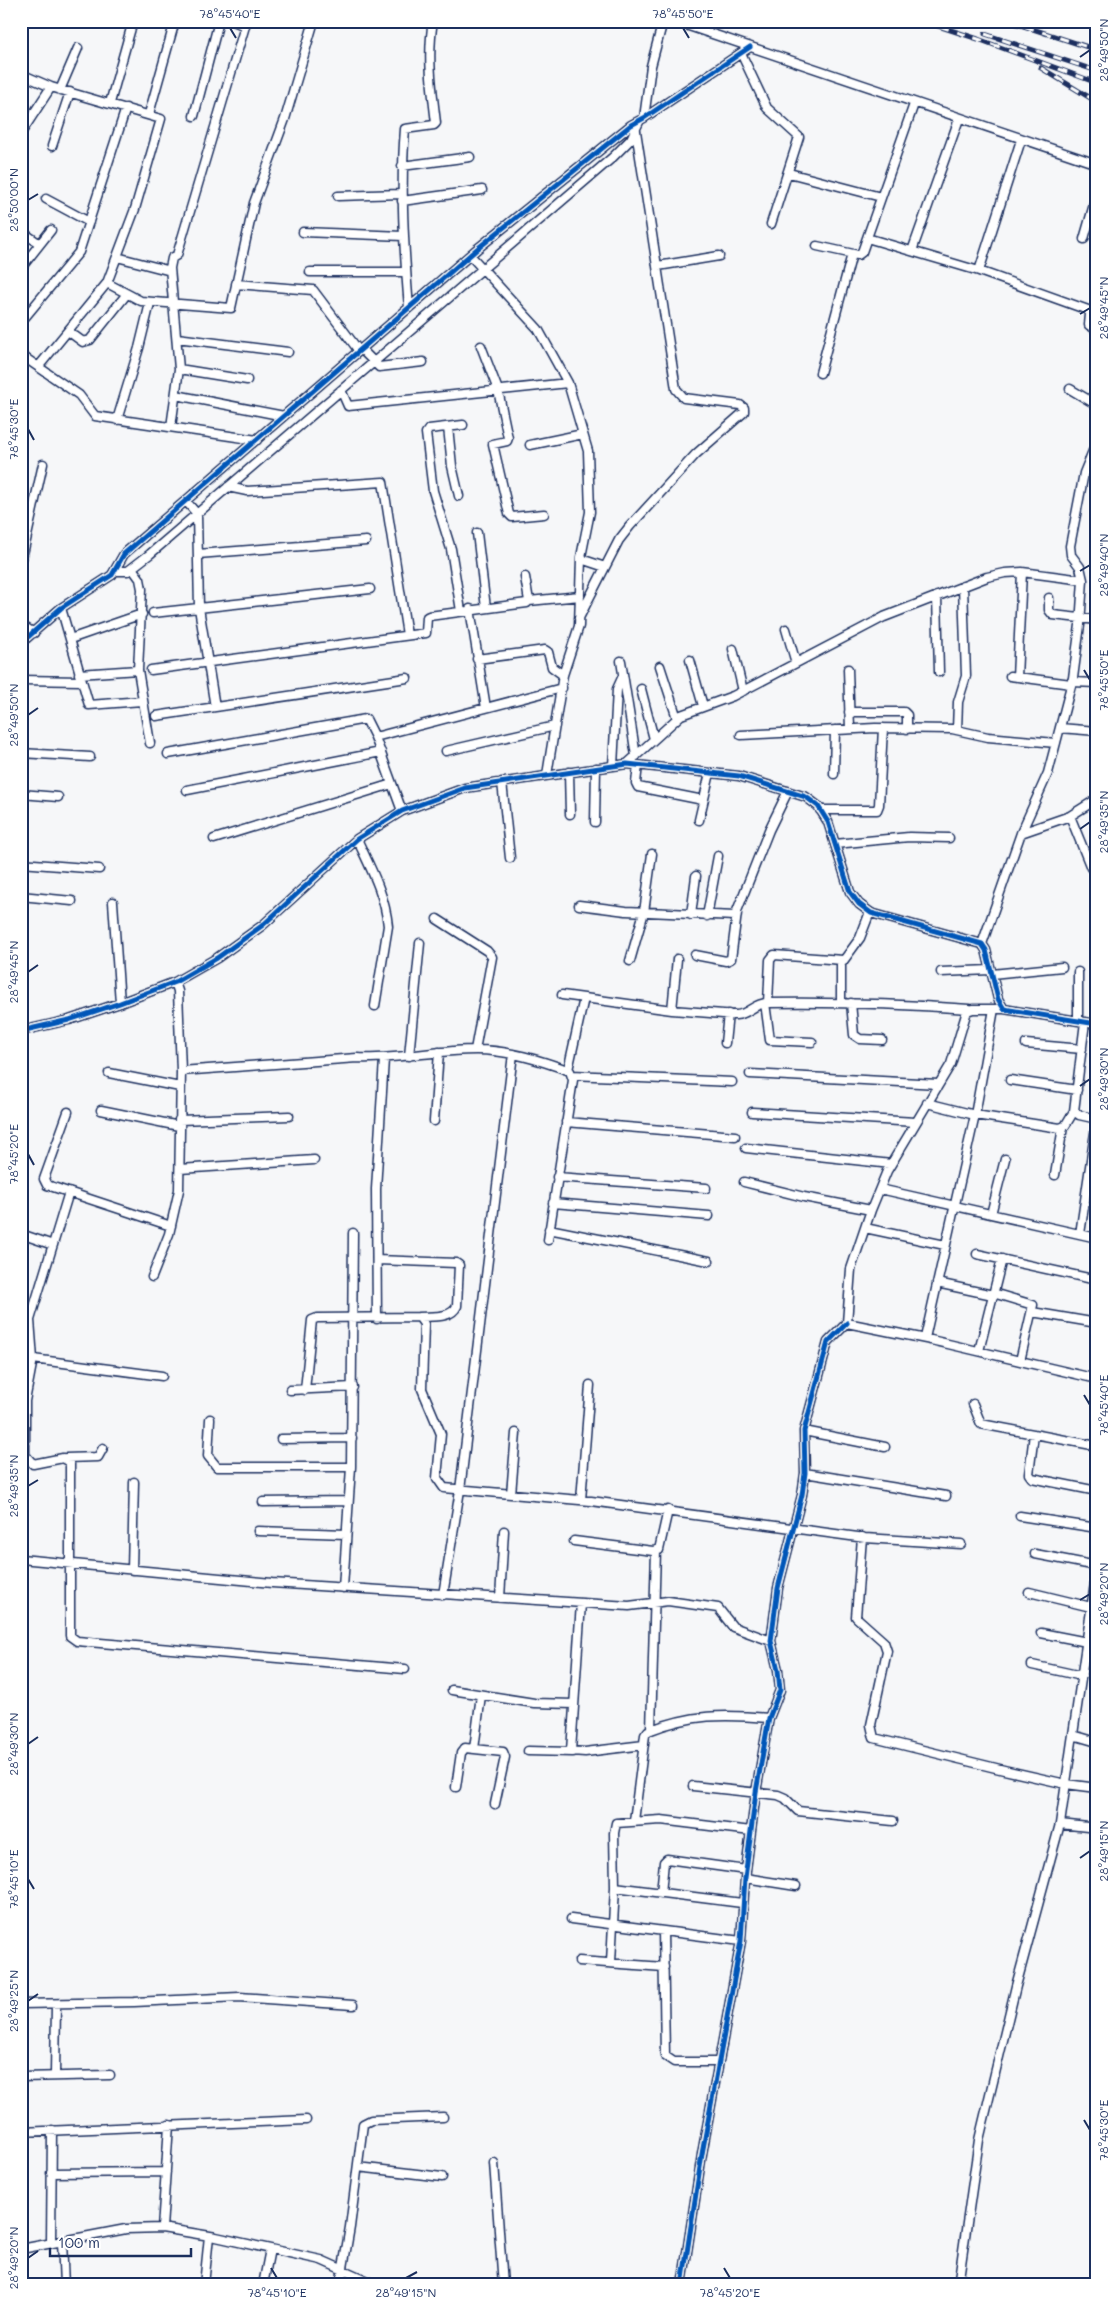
<svg xmlns="http://www.w3.org/2000/svg" width="1118" height="2306" viewBox="0 0 1118 2306" font-family="Mali,sans-serif">
	<rect width="100%" height="100%" fill="#f6f7f9"/>
	<filter id="ink" filterUnits="userSpaceOnUse"><feTurbulence type="fractalNoise" baseFrequency=".02" numOctaves="2"/><feDisplacementMap in="SourceGraphic" scale="10" xChannelSelector="R" yChannelSelector="G"/><feConvolveMatrix kernelMatrix="1 2 1 2 8 2 1 2 1" color-interpolation-filters="sRGB"/></filter>
	<g filter="url(#ink)">
		<g fill="none" stroke-linecap="round" stroke-linejoin="round">
			<g stroke="#1b2f5e" stroke-width="11">
				<path id="street" d="M674,21L1097,164
					M741,53L767,108L799,137L771,224
					M21,74L51,87L161,119L135,209L107,283L39,366
					M60,90L78,48
					M110,103L133,21
					M149,114L175,21
					M194,116L219,21
					M644,118L651,66L663,21
					M21,133L51,87
					M52,146L70,92
					M402,166L470,157
					M789,173L881,197
					M338,196L401,194
					M46,199L89,222
					M402,201L482,190
					M21,231L40,244
					M303,232L403,236
					M867,238L979,271L1088,310L1090,314L1089,325L1097,330
					M1084,239L1097,194
					M817,246L858,255L862,252L914,104
					M912,251L959,119
					M470,255L538,329L568,383L588,451L590,512L581,557L579,626L563,675L547,775
					M117,257L167,270L170,268L172,258L177,255L245,26L233,21
					M658,266L719,256
					M21,268L51,230
					M170,268L179,369L171,427
					M979,271L1021,140
					M310,272H406
					M107,283L141,301L231,308L254,203L285,119L314,21
					M236,284L313,290L359,351
					M409,308C404,248 400,189 405,129L434,125L436,123C432,89 427,56 433,21
					M21,322L79,252L126,108
					M68,331L83,342L90,340L126,295
					M177,338L288,352
					M481,346L498,390L508,438L507,441L493,444L509,514L512,517L544,514
					M361,349L379,367L423,362
					M21,355L79,395L95,416L257,440
					M179,369L247,380
					M820,373L852,254
					M1070,389L1097,405
					M341,390L348,406L568,383
					M176,395L284,416
					M117,420L139,348L150,303
					M448,427L452,466L459,496
					M530,445L583,434
					M228,487L247,491L383,482L407,635
					M186,501L197,514L199,608L215,707
					M477,533L486,608
					M198,554L366,541
					M581,559L605,567
					M21,563L43,464
					M132,568L140,579L142,589L138,670L150,743
					M116,571H128L150,554L613,157L631,139L639,122
					M937,596L939,672
					M1049,598V610L1053,615L1097,620
					M529,601L580,596
					M61,608L89,705L142,701
					M470,609L486,708
					M461,611L451,549L433,491L426,433L429,429L463,425
					M153,613L370,589
					M579,618L619,540L630,526L696,454L744,412V408L740,405L684,398L676,389L636,131
					M21,625L34,633
					M786,629L796,663
					M70,639L142,614
					M21,643L61,608L112,575L124,554L477,249L631,125L644,118L750,47
					M733,649L743,691
					M477,659L545,650L548,652L552,667L563,675
					M690,660L703,706
					M621,661L636,756
					M660,666L677,718
					M848,669L850,729
					M151,670L426,633L427,617L429,616L527,603L529,601L525,577
					M79,674L138,670
					M1010,676L1071,684
					M1017,677L1022,572
					M21,680L81,681
					M1072,682L1097,683
					M641,689L654,739
					M849,712H904L907,715V729
					M156,716L407,678
					M1060,728L1097,731
					M957,730L958,702L966,676L963,586
					M741,735L875,728L952,729L988,737L1056,743
					M375,737L562,688
					M446,751L555,726
					M21,753L90,757
					M168,754L366,719L375,737L402,811
					M627,764L681,715L733,696L884,617L987,577L1005,573L1022,572L1083,580
					M638,765L636,783L638,787L703,800
					M613,766L617,689L623,676
					M569,772L570,814
					M834,774L835,730
					M502,782L510,858
					M187,790L381,752
					M21,794L58,797
					M820,810H877L879,805L883,728
					M1070,816L1091,868
					M699,820L710,773
					M595,822L596,768
					M1021,833L1070,816L1097,799
					M214,839L392,784
					M357,839C370,867 385,894 388,926L375,1006
					M835,844L909,837L949,838
					M21,863L99,869
					M21,896L72,901
					M113,902L120,1003
					M579,905L626,911L735,916L769,830L788,791
					M691,915L696,876
					M707,916L718,856
					M437,919L487,951L492,957L475,1050
					M982,944L1021,833L1048,773L1073,678L1080,625L1083,580L1080,567L1071,555L1070,546L1084,473L1097,441
					M695,955L726,961L731,959L737,913
					M630,961L644,912L652,854
					M941,972L991,970
					M992,974L1062,967
					M562,995L672,1010L736,1015C748,1015 754,1003 767,1003C834,1002 902,1004 969,1009
					M765,1003L770,1040L812,1042
					M768,1003L770,960L774,955L843,960
					M841,1003V964L860,938L870,912
					M851,1003L854,1035L860,1039L882,1040
					M1004,1009H973L967,1011L951,1064L887,1171L871,1210L851,1269L847,1323L931,1340L1097,1379
					M672,1010L677,959
					M1078,1021V972
					M21,1031L69,1020L120,1003L175,982L217,958L263,925L357,839L402,811L465,788L613,766L627,764L739,776L806,797L818,806L828,822L850,892L859,904L871,913L982,944L986,950L998,999L1004,1009L1097,1024
					M725,1043L728,1014
					M1026,1044L1082,1049
					M409,1056L420,943
					M568,1070L584,998
					M181,1071L357,1058C397,1060 436,1050 476,1050C508,1050 540,1060 570,1071L573,1080L548,1240
					M109,1073L180,1087
					M750,1074L938,1084
					M572,1075L732,1082
					M1010,1080L1077,1090
					M927,1103L975,1115L1060,1128L1065,1126L1074,1111
					M101,1110L179,1126
					M68,1112L44,1179L47,1185L171,1226
					M752,1112L915,1122
					M179,1120L289,1116
					M434,1121L439,1052
					M566,1122L735,1136
					M746,1148L891,1164
					M180,1169L314,1160
					M1055,1175L1063,1127
					M557,1177L706,1188
					M744,1182L804,1197L871,1210
					M880,1189L1097,1238
					M69,1192L30,1320L33,1359L25,1401V1455L33,1464L63,1458L70,1462V1636L77,1641L405,1669
					M553,1203L709,1216
					M991,1214L1005,1159
					M865,1228L945,1245
					M549,1229L709,1261
					M21,1234L53,1245
					M1080,1234L1097,1119L1079,1115L1074,1111L1085,1022
					M977,1254L1097,1280
					M377,1260L456,1263L459,1265L457,1306C451,1319 432,1316 419,1317
					M152,1277L169,1234L179,1190L181,1071L178,991L175,982
					M937,1283L993,1295
					M993,1293L1033,1305L1020,1361
					M1032,1312L1097,1323
					M377,1319L376,1189L384,1059
					M925,1338L975,1115L994,1009
					M979,1351L1002,1259
					M33,1359L162,1376
					M290,1390L353,1387
					M305,1390L312,1320L317,1318L419,1317L424,1324L422,1389L441,1434L437,1478L444,1488L591,1501L865,1538L961,1544
					M973,1404L981,1424L1097,1446
					M210,1419L208,1456L217,1467H351
					M804,1431L885,1447
					M1034,1434L1029,1474L1032,1478L1097,1491
					M281,1439L352,1438
					M66,1458L98,1457L103,1448
					M805,1473L946,1496
					M511,1494L516,1433
					M581,1500L590,1385
					M263,1502L348,1501
					M1020,1516L1097,1528
					M258,1531L346,1534
					M862,1537L856,1617L884,1642L887,1651L871,1725L874,1738L1004,1770L1066,1784L1097,1788
					M574,1541L653,1551L659,1550L668,1510
					M1035,1554L1097,1566
					M21,1559L272,1583L629,1606L668,1601L718,1608L733,1627L771,1641
					M132,1570L134,1482
					M343,1588L351,1467L353,1233
					M1029,1592L1091,1607
					M443,1595L460,1490L513,1054
					M500,1598L504,1531
					M581,1603L571,1751L585,1752L644,1745
					M1041,1633L1087,1642
					M1085,1656L1097,1659
					M1032,1665L1082,1676
					M452,1690L534,1703L574,1704
					M651,1730L656,1550
					M1073,1735L1097,1742
					M474,1749L481,1695
					M528,1751L573,1752
					M693,1786L778,1795L785,1798L798,1811L893,1821
					M456,1787L461,1753L465,1748L503,1752L505,1757L495,1804
					M634,1821L645,1735L648,1731C692,1714 723,1714 769,1718
					M1060,1824L1097,1828
					M745,1878L796,1886
					M615,1887L742,1903
					M661,1893L664,1862L667,1859L746,1870
					M571,1919L741,1941
					M663,1931L665,2056L674,2062H719
					M579,1961L664,1967
					M611,1962L615,1887L614,1833L616,1823L661,1820L751,1831
					M21,2004L134,2002L239,1997L353,2005
					M55,2076L56,2004
					M21,2077L110,2075
					M21,2132L306,2120
					M494,2163L503,2285
					M358,2167L442,2177
					M51,2173L166,2172
					M162,2228L169,2125
					M62,2241L64,2285
					M51,2243L52,2130
					M21,2249L126,2229L162,2228L216,2237L321,2260L377,2285
					M204,2285L209,2236
					M263,2285L270,2249
					M340,2285L350,2227L363,2124L371,2120L443,2117
					M682,2285L702,2154L741,1941L745,1878L756,1792L769,1718L780,1690L778,1670L771,1641L778,1588L802,1495L805,1473L804,1431L828,1342L847,1323
					M958,2285L979,2140L1016,1986L1060,1824L1097,1569"/>
			</g>
			<use href="#street" stroke="#fff" stroke-width="8"/>
			<g stroke="#1b2f5e" stroke-width="5">
				<path id="rail" d="M923,21L978,39L1097,83
					M1008,21L1097,50
					M985,34L1097,71
					M1041,68L1097,102"/>
			</g>
			<use href="#rail" stroke="#fff" stroke-width="3" stroke-dasharray="9" stroke-linecap="butt"/>
			<g stroke="#fff" stroke-width="8">
				<path id="cycleway" d="M21,643L61,608L112,575L124,554L477,249L631,125L644,118L750,47
					M21,1031L69,1020L120,1003L175,982L217,958L263,925L357,839L402,811L465,788L613,766L627,764L739,776L806,797L818,806L828,822L850,892L859,904L871,913L982,944L986,950L998,999L1004,1009L1097,1024
					M682,2285L702,2154L741,1941L745,1878L756,1792L769,1718L780,1690L778,1670L771,1641L778,1588L802,1495L805,1473L804,1431L828,1342L847,1323"/>
			</g>
			<use href="#cycleway" stroke="#0057b8" stroke-width="5"/>
		</g>
	</g>
	<path fill="none" stroke="#1b2f5e" stroke-width="2" d="M230,28L236,38M683,28L689,38M1080,57L1090,50M28,200L38,194M1080,314L1090,308M28,429L34,440M1080,571L1090,565M1084,670L1090,680M28,715L38,708M1080,829L1090,822M28,972L38,965M1080,1086L1090,1079M28,1154L34,1165M1084,1395L1090,1405M28,1486L38,1480M1080,1600L1090,1594M28,1744L38,1737M1080,1858L1090,1851M28,1879L34,1889M28,2001L38,1994M1084,2120L1090,2130M28,2258L38,2251M271,2268L277,2278M724,2268L730,2278M406,2278L417,2272"/>
	<rect width="1118" height="2306" fill="none" stroke="#fff" stroke-width="55"/>
	<path d="M50 2248v8h141v-8" fill="none" stroke="#1b2f5e" stroke-width="2.5"/>
	<text x="58" y="2248" font-size="15" fill="#1b2f5e" stroke="#ffffff" stroke-width="4" paint-order="stroke">100 m</text>
	<rect x="28" y="28" width="1062" height="2250" fill="none" stroke="#1b2f5e" stroke-width="2"/>
	<g font-size="12" text-anchor="middle" fill="#1b2f5e">
		<text x="230" y="18">78°45'40"E</text>
		<text x="683" y="18">78°45'50"E</text>
		<text transform="translate(1104 50) rotate(-90)" y="4">28°49'50"N</text>
		<text transform="translate(14 200) rotate(-90)" y="4">28°50'00"N</text>
		<text transform="translate(1104 308) rotate(-90)" y="4">28°49'45"N</text>
		<text transform="translate(14 429) rotate(-90)" y="4">78°45'30"E</text>
		<text transform="translate(1104 565) rotate(-90)" y="4">28°49'40"N</text>
		<text transform="translate(1104 680) rotate(-90)" y="4">78°45'50"E</text>
		<text transform="translate(14 715) rotate(-90)" y="4">28°49'50"N</text>
		<text transform="translate(1104 822) rotate(-90)" y="4">28°49'35"N</text>
		<text transform="translate(14 972) rotate(-90)" y="4">28°49'45"N</text>
		<text transform="translate(1104 1079) rotate(-90)" y="4">28°49'30"N</text>
		<text transform="translate(14 1154) rotate(-90)" y="4">78°45'20"E</text>
		<text transform="translate(1104 1405) rotate(-90)" y="4">78°45'40"E</text>
		<text transform="translate(14 1486) rotate(-90)" y="4">28°49'35"N</text>
		<text transform="translate(1104 1594) rotate(-90)" y="4">28°49'20"N</text>
		<text transform="translate(14 1744) rotate(-90)" y="4">28°49'30"N</text>
		<text transform="translate(1104 1851) rotate(-90)" y="4">28°49'15"N</text>
		<text transform="translate(14 1879) rotate(-90)" y="4">78°45'10"E</text>
		<text transform="translate(14 2001) rotate(-90)" y="4">28°49'25"N</text>
		<text transform="translate(1104 2130) rotate(-90)" y="4">78°45'30"E</text>
		<text transform="translate(14 2258) rotate(-90)" y="4">28°49'20"N</text>
		<text x="277" y="2297">78°45'10"E</text>
		<text x="406" y="2297">28°49'15"N</text>
		<text x="730" y="2297">78°45'20"E</text>
	</g>
</svg>
